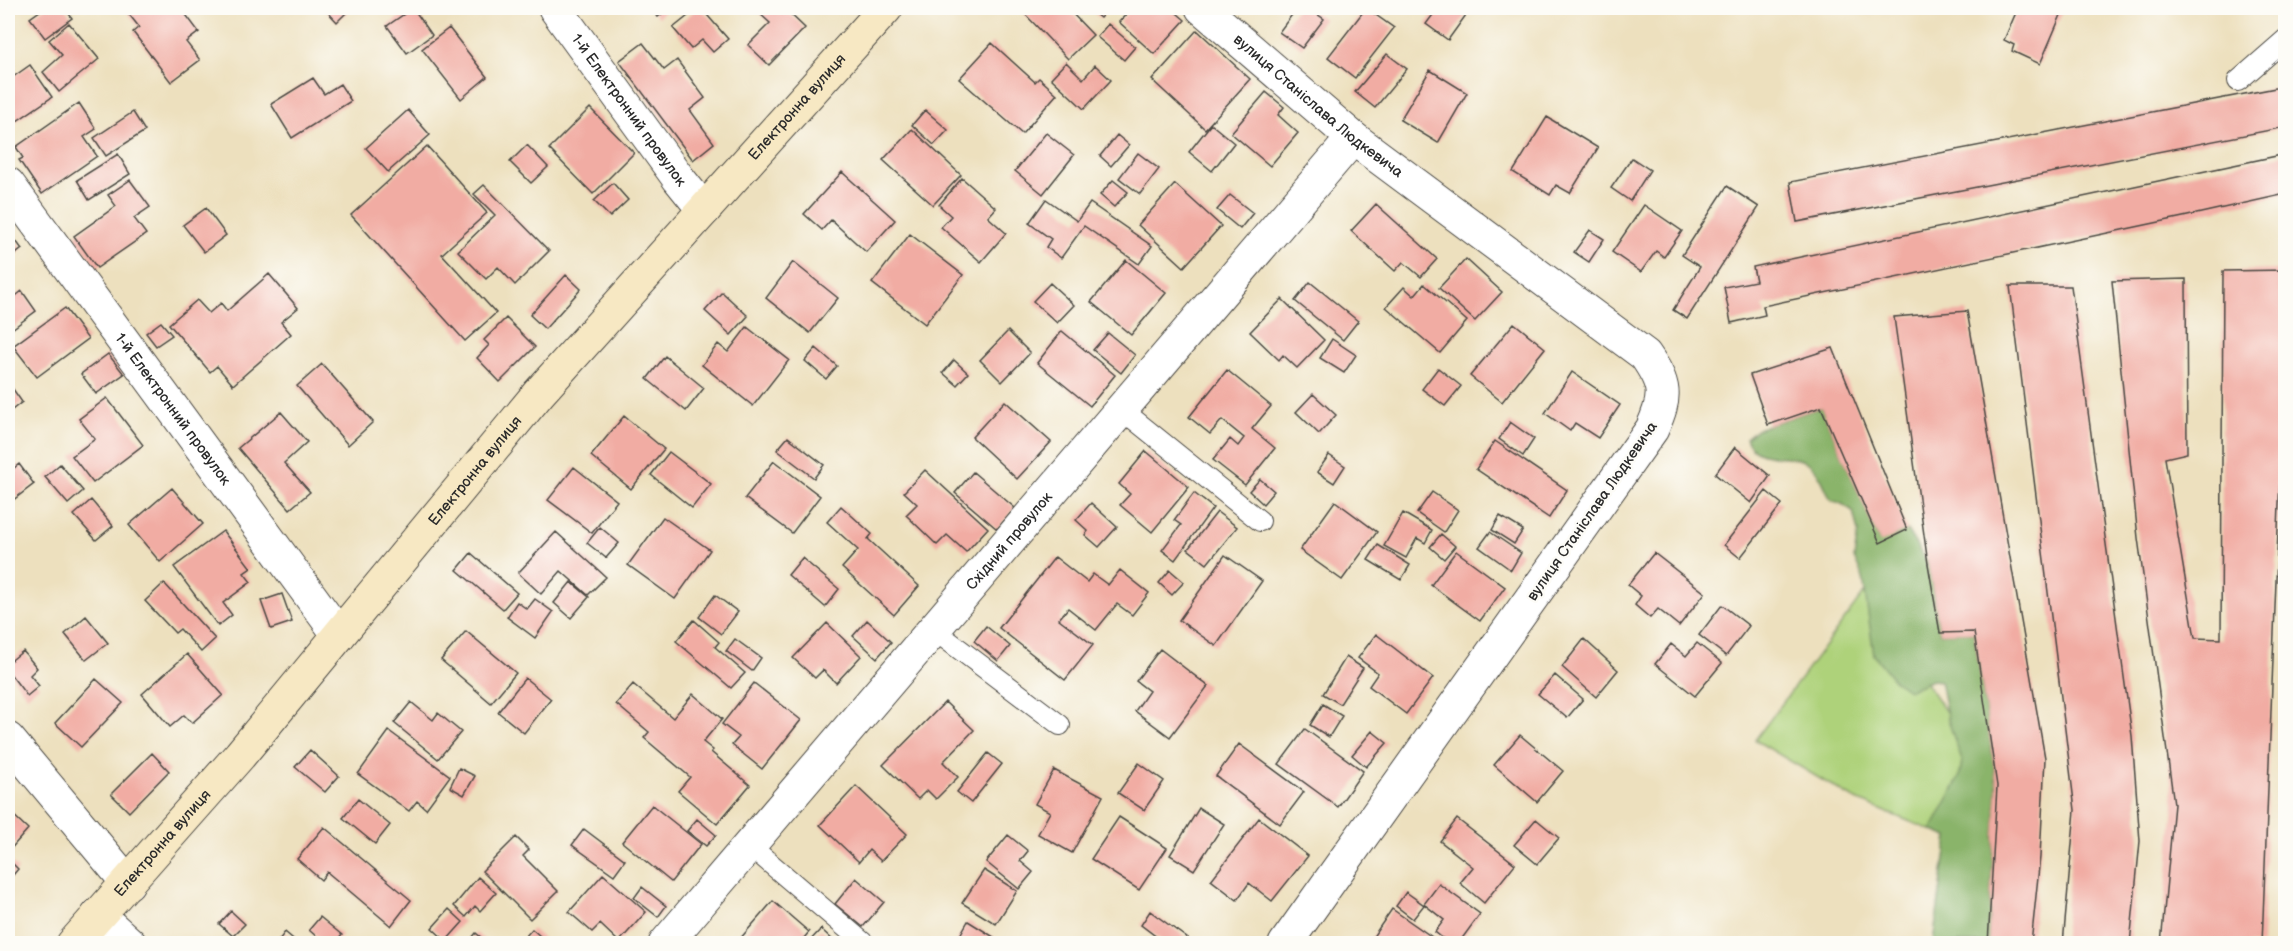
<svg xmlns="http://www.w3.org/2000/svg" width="2293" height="951" viewBox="0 0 2293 951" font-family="'Balsamiq Sans',sans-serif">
	<rect width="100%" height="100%" fill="#fdfcf7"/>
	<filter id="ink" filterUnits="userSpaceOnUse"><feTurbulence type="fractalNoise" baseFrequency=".0167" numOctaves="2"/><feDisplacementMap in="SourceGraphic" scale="12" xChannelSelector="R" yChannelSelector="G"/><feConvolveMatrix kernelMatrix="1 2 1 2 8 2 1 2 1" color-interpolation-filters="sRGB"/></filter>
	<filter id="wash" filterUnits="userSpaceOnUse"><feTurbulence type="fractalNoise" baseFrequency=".008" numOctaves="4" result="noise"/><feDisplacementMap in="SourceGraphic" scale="24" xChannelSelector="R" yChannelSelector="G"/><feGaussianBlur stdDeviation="1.35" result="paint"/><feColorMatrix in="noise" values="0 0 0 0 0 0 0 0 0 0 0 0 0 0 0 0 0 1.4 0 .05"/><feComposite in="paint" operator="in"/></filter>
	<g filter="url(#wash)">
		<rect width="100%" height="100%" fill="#ede0be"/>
		<path fill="#aed27a" stroke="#6c7e52" stroke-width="1.5" d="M1864,593L1997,786L1988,943H1933L1948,837L1854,799L1755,740Z"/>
		<path fill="#8ab46a" stroke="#5a704a" stroke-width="1.5" d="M1821,407L1880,542L1907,530L1928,564L1940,633L1974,632L1997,786L1988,943H1933L1948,837L1931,830L1959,778L1962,761L1948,720L1940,681L1932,680L1908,690L1895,681L1874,655L1863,578L1854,558L1858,532L1853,511L1842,504L1831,500C1825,488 1820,471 1808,463C1789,451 1754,464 1746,438L1757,429Z"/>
		<g id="blocks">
			<path fill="#f1aca3" d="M44,8H65L72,18L45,38L30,18Z
				M124,8H181L199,32L186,42L200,60L171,82L133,32L139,27Z
				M324,8H351L337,22Z
				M413,8L432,35L407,53L387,26Z
				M650,8H669L658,17Z
				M698,8H701L728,39L713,52L702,40L691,49L673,28Z
				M762,8H784L805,28L769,65L748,45L770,23L758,12Z
				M1024,8H1067L1093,35L1068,59L1021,10Z
				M1088,8H1109L1100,18Z
				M1132,8H1171L1185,20L1154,54L1119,22Z
				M1297,8H1308L1324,19L1302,48L1279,32Z
				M1366,8L1394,28L1355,78L1328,57Z
				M1438,8H1471L1448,40L1426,24Z
				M2018,8H2064L2040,64L2012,51L2014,45L2004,40Z
				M69,23L99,59L59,92L43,72L62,55L49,40Z
				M1108,24L1135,47L1124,60L1097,37Z
				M449,28L487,77L461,99L422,49Z
				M1197,30L1250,79L1205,129L1152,80Z
				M643,43L664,70L677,60L705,98L690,110L714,143L693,160L619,61Z
				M992,43L1035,82L1039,78L1057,94L1022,134L959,79Z
				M1387,54L1407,69L1375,108L1355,92Z
				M1066,62L1083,79L1095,65L1111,80L1084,109L1051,78Z
				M30,65L52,97L8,127V68L13,77Z
				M1430,70L1467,93L1438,143L1400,120Z
				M313,78L324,94L340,84L351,101L292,138L271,104Z
				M2286,86V127L1797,222L1790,182Z
				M1266,92L1284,107L1278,115L1298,133L1270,166L1231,133Z
				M79,103L96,129L84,137L97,156L42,194L19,160L23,158L16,147Z
				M590,108L634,153L593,194L549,149Z
				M408,110L430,135L388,172L366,148Z
				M925,110L948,130L934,145L912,125Z
				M133,112L145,131L106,156L94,138Z
				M1547,117L1598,148L1570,193L1556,185L1550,195L1513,172Z
				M1211,124L1234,143L1212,171L1189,152Z
				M912,129L961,175L933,205L883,160Z
				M1046,133L1074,155L1043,194L1015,171Z
				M1117,135L1129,145L1111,166L1100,156Z
				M527,145L548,167L531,183L510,162Z
				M427,146L487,213L442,254L496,313L465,341L351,215Z
				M1138,153L1159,169L1140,194L1119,178Z
				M118,154L130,174L89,200L77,180Z
				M2286,154V194L2183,217L1763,306L1765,315L1731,323L1724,287L1756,281L1753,267Z
				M1632,158L1650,170L1630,201L1611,188Z
				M842,172L895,220L866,252L831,220L822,230L804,214Z
				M962,178L996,208L988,217L1006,233L981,262L941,227L951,216L939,205Z
				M130,180L150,207L134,218L146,234L97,268L74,236L116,206L108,195Z
				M1113,180L1128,192L1114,207L1100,195Z
				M613,183L628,200L610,217L594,201Z
				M1175,184L1221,226L1184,267L1138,225Z
				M484,185L549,251L515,285L498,267L486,279L458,251L495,215L474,194Z
				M1727,186L1759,207L1687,319L1673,310L1700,267L1682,255Z
				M1230,195L1253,213L1240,229L1217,210Z
				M1046,199L1077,221L1090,203L1152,246L1139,264L1084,226L1061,258L1046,247L1051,239L1029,223Z
				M1376,204L1437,259L1421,277L1403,262L1395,271L1351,231Z
				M1644,205L1682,231L1664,257L1656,251L1641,272L1612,252Z
				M206,208L226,235L204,252L183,225Z
				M8,230L22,249L8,260Z
				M1590,230L1604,239L1589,262L1574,252Z
				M910,234L963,275L925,324L872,283Z
				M1466,259L1502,292L1475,321L1439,288Z
				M1126,260L1166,293L1131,335L1091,302Z
				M793,262L838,298L810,333L766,298Z
				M2286,270V322L2262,944H2161L2174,804L2138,538L2112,281L2186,279L2187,453L2165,458L2195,638L2221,639L2223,271Z
				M269,274L298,308L281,322L291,334L233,385L217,366L210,372L169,324L197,300L209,313L221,303L227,311Z
				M566,275L581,289L545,329L530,315Z
				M1310,282L1358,321L1343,340L1295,301Z
				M1050,283L1074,305L1057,323L1033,301Z
				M1424,284L1467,321L1440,353L1386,307L1404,287L1414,296Z
				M2010,286H2071L2132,736L2140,841L2130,944H2063L2075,810Z
				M22,291L36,311L12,329L8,323V302Z
				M722,292L748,316L731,335L705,311Z
				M1282,299L1324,340L1297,368L1283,355L1279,360L1250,332Z
				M65,308L88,339L37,377L13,346Z
				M1967,311L2045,758L2040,857L2031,944H1988L1997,786L1974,632L1940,633L1928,564L1894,317Z
				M506,318L535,347L500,382L477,358L489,345L484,340Z
				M161,322L172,335L156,346L146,333Z
				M1514,323L1545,348L1502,402L1470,376Z
				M747,327L789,360L753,406L702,365L718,344L728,352Z
				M1008,331L1030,353L1002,382L980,360Z
				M1062,331L1115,375L1090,406L1037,363Z
				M1108,333L1135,355L1121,373L1093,350Z
				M1332,339L1356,355L1344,373L1320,358Z
				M816,348L837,366L826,379L805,361Z
				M1833,348L1907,530L1880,543L1821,407L1768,425L1750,375Z
				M108,354L124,374L96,394L81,374Z
				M665,356L704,388L686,411L647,379Z
				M954,360L968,373L957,385L943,373Z
				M322,364L373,422L348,445L297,386Z
				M1438,368L1461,386L1445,406L1422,389Z
				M1227,370L1271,406L1252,429L1275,448L1245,485L1213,460L1230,439L1238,446L1244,438L1222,420L1210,434L1189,417Z
				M1572,372L1620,405L1598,438L1575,423L1570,431L1545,413Z
				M8,382L22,402L8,413Z
				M1313,394L1336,415L1319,434L1296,412Z
				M107,398L143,445L93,483L72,456L95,439L79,419Z
				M1005,401L1051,442L1017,479L972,437Z
				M281,412L307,442L284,463L310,492L290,509L238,448Z
				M624,416L664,449L631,489L591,456Z
				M1510,422L1534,439L1523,456L1499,439Z
				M788,437L824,465L814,478L777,450Z
				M1495,441L1567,490L1549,518L1476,469Z
				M1735,447L1770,476L1751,503L1715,474Z
				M1146,451L1189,487L1152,532L1120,505L1130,494L1119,484Z
				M669,452L711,484L692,508L651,475Z
				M1329,455L1345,466L1334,483L1317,472Z
				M774,461L820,496L792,533L745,498Z
				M19,464L34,484L8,504V473Z
				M60,464L83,491L68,504L45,477Z
				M574,467L617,501L592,533L548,500Z
				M925,470L988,528L966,552L947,535L937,545L906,515L917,504L904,492Z
				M973,472L1015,508L997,529L955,493Z
				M1260,479L1274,491L1263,504L1249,491Z
				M172,488L203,524L160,562L129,525Z
				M1766,491L1782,504L1740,558L1724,545Z
				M1432,492L1458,510L1444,532L1417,513Z
				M1194,493L1213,508L1175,560L1162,550L1181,525L1174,520Z
				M91,500L113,526L96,540L74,515Z
				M1335,501L1377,532L1342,580L1300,550Z
				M1091,503L1117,527L1099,547L1085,535L1088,531L1076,520Z
				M841,506L872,534L868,539L919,586L894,615L842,568L858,550L827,522Z
				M1217,512L1237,527L1207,564L1188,549Z
				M1403,513L1432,530L1425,543L1417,538L1406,558L1384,546Z
				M1500,516L1523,530L1514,544L1492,530Z
				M663,517L710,550L675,599L628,565Z
				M600,527L619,543L606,558L587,543Z
				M223,531L251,568L244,573L251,582L223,603L232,615L218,626L174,567Z
				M556,532L606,577L588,595L561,571L541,594L518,573Z
				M1490,532L1521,553L1511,570L1479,547Z
				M1441,534L1455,546L1444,559L1430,547Z
				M1378,545L1410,565L1401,580L1368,560Z
				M1456,551L1505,587L1480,621L1431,585Z
				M471,553L517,593L503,609L457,570Z
				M1654,553L1705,593L1679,626L1658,609L1650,618L1635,605L1641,596L1628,585Z
				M1225,555L1262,581L1216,646L1179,620Z
				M1055,557L1087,582L1093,574L1108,585L1120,570L1149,593L1132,615L1117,604L1096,630L1068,608L1059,619L1093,645L1065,680L999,628Z
				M802,558L839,589L825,607L788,575Z
				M1170,570L1184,582L1172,595L1159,583Z
				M571,582L589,597L571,618L554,603Z
				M164,583L215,639L201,652L180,629L175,633L145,601Z
				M282,594L292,622L271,629L261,601Z
				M715,595L738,612L721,634L699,617Z
				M535,599L553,612L535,638L507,617L517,602L527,609Z
				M1722,605L1749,626L1726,656L1699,635Z
				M86,616L108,643L86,660L65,634Z
				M694,620L719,642L715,647L745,673L731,688L676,641Z
				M867,620L891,642L877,658L853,636Z
				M827,623L861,656L836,683L823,670L815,678L793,658Z
				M986,626L1010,646L998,661L974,641Z
				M466,631L516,673L491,703L441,660Z
				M1376,634L1433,678L1406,714L1369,686L1378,673L1358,658Z
				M735,639L761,658L752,671L726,651Z
				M1584,639L1618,670L1596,697L1562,667Z
				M1697,643L1722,663L1695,696L1655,664L1671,644L1686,656Z
				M1160,649L1208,686L1170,737L1135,711L1149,691L1136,681Z
				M23,651L37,668L30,675L39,686L27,696L8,671V663Z
				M187,654L223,695L192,723L184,715L170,727L142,694Z
				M1346,657L1363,668L1340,704L1323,694Z
				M1555,675L1583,699L1567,718L1538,694Z
				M525,678L551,699L524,733L498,712Z
				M96,679L123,703L81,747L55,723Z
				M754,683L801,720L762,769L732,745L739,737L722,724Z
				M633,684L673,718L693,694L722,719L703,742L713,750L711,752L750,785L717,824L678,791L690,777L644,738L649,732L616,704Z
				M411,702L433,720L438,713L461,732L438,759L394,723Z
				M945,702L974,730L943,762L958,777L936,799L927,790L918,799L883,765Z
				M1323,704L1342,716L1329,737L1310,725Z
				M1305,729L1363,771L1338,807L1279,764Z
				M389,731L450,776L426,809L417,801L409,811L358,774Z
				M1372,731L1387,743L1366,767L1352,755Z
				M1520,735L1563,771L1537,802L1494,765Z
				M1239,744L1304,792L1280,824L1216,776Z
				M310,750L339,776L325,792L295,767Z
				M152,753L169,771L129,812L111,794Z
				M988,753L1002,764L971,803L957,792Z
				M1139,763L1164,781L1144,810L1118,793Z
				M459,768L475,776L464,795L450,787Z
				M1054,770L1103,796L1072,853L1038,834L1050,812L1035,804Z
				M856,786L907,834L881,861L869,850L859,862L820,825Z
				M358,799L390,825L375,844L343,818Z
				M652,805L701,844L671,882L622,842Z
				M1199,808L1224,824L1194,870L1170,855Z
				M8,810L28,829L8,852Z
				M1119,817L1167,848L1139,890L1091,859Z
				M1259,818L1308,856L1272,901L1249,883L1237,900L1211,880Z
				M697,819L716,835L706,846L687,831Z
				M1457,819L1515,864L1484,903L1460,883L1473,867L1440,841Z
				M1536,819L1559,838L1537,864L1514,845Z
				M324,827L411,900L391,926L327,872L321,880L297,859Z
				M584,829L625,860L614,875L572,845Z
				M1008,835L1028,851L1020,861L1033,872L1019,889L986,862Z
				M516,837L529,850L523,856L558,891L530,919L482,871Z
				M8,859L18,869L8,881Z
				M984,870L1017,891L996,924L962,903Z
				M603,874L646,912L619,942L600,924L592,932L569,912Z
				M478,877L496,893L480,911L475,906L466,917L454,906Z
				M856,878L884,902L863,927L835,904Z
				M1439,884L1480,914L1458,944H1450L1435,932L1444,920L1424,904Z
				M642,887L666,906L658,917L634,898Z
				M1406,892L1424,905L1413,919L1396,906Z
				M773,901L809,932L799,944H743L739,940Z
				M449,909L463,922L446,941L432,928Z
				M1392,909L1442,944H1368Z
				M231,911L245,924L233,936L219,924Z
				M1150,911L1195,944H1166L1141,925Z
				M320,917L342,935L335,944H325L309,930Z
				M968,921L1005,944H955Z
				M532,929L549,944H519Z
				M821,929L837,944H807Z
				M285,932L299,944H276Z
				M476,933L489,944H467Z"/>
		</g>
	</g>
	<g filter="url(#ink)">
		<use href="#blocks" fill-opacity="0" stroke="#484641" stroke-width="1.5"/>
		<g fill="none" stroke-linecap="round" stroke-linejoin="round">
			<g stroke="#484641" stroke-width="22">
				<path id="lane" d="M2238,81L2286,39
					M1121,409L1260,521
					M934,630L1060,725
					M750,846L865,944"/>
			</g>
			<g stroke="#484641" stroke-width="35">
				<g id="street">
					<path id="s1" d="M555,8L679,179L704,210"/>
					<path id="s2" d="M1202,8L1353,138L1645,355C1666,385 1667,396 1652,429L1285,944"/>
					<path id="s3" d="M8,184L339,635"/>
					<path d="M8,739L128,883"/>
					<path d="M98,915L130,944"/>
					<path id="s4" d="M665,944L1353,138"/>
				</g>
			</g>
			<g stroke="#484641" stroke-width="35">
				<g id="secondary">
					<path id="s5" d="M73,944L240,755L539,393L886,8"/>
				</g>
			</g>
			<use href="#lane" stroke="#fff" stroke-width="20"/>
			<use href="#street" stroke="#fff" stroke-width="33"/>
			<use href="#secondary" stroke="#f7e8c3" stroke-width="33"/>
		</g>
	</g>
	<g text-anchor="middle" stroke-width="5" stroke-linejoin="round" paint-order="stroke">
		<g font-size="15" fill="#2b2b2b" stroke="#fdfcf7">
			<text dy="5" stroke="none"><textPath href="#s2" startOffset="152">вулиця Станіслава Людкевича</textPath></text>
			<text dy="5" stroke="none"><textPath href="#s5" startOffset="1107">Електронна вулиця</textPath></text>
			<text dy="5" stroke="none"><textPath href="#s1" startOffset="126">1-й Електронний провулок</textPath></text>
			<text dy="5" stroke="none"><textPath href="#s3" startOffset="279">1-й Електронний провулок</textPath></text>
			<text dy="5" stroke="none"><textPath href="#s5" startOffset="621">Електронна вулиця</textPath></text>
			<text transform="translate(1592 511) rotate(-55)" y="5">вулиця Станіслава Людкевича</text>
			<text dy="5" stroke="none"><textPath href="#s4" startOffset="530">Східний провулок</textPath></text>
			<text dy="5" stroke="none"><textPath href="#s5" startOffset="135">Електронна вулиця</textPath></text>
		</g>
	</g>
	<rect width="2293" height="951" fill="none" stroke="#fdfcf7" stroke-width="30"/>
</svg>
